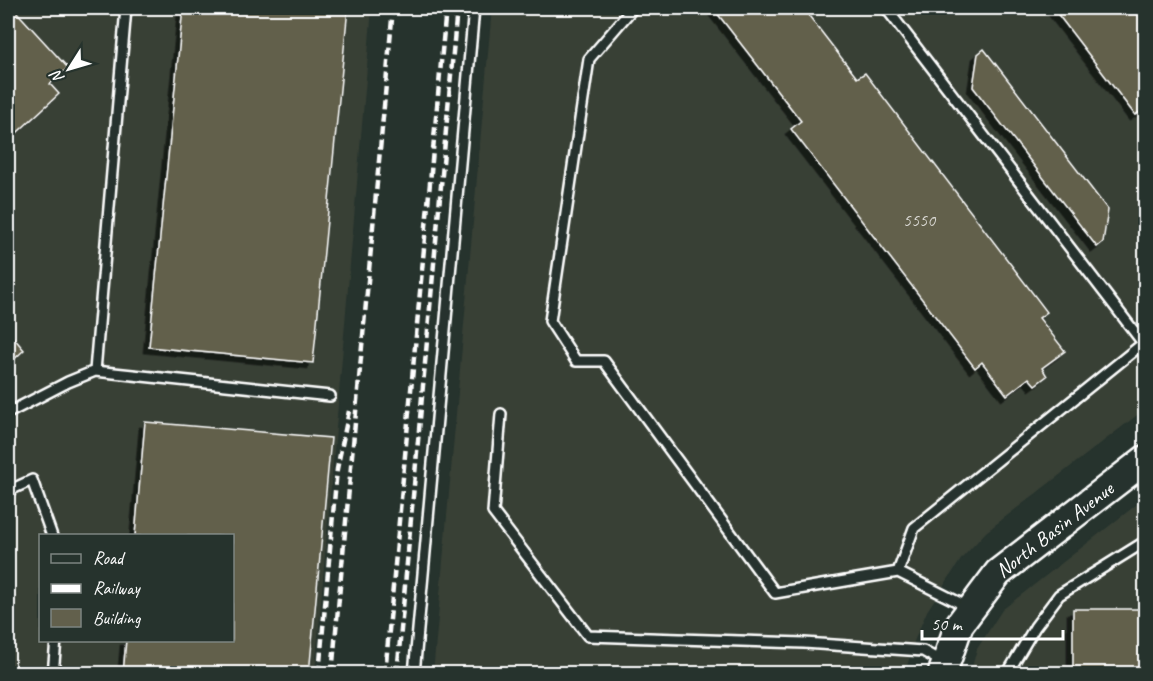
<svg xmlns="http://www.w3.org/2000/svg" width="1153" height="681" viewBox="0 0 1153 681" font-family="Caveat,sans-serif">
	<defs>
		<filter id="shadow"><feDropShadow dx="-5.5" dy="5.5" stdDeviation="0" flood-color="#0009"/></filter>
	</defs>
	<rect width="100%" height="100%" fill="#26332d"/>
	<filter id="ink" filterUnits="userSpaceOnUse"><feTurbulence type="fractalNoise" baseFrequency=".0167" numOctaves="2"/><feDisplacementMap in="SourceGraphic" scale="12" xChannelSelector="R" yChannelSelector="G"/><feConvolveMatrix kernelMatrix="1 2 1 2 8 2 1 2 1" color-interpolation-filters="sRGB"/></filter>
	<g filter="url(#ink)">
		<path fill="#384036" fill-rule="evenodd" d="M8,8H372L315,673H8ZM40,536H232V640H40Z
			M492,8H1145V409L986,532L962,558L927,611L915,639L905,673L433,674Z
			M1145,498V673L970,674L977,649L1002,610Z"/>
		<path fill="#62604c" stroke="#fff" stroke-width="1.5" filter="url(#shadow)" d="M8,8H13L68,68L50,84L59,94L8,141Z
			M183,8H348L313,363L149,347Z
			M713,8H803L857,78L865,73L1047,312L1039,318L1065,351L1042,368L1047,376L1035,385L1029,378L1007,395L982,362L975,368L791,129L801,121Z
			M1053,8H1146V108L1135,115Z
			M984,49L1108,210L1103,242L1097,247L973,87L978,54Z
			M8,331L24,350L8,365Z
			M145,422L331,438L309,674H123L126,640H232V536H135Z
			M1073,609H1146V674H1073Z"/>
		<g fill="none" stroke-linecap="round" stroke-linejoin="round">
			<g stroke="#fff" stroke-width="14">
				<path id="lane" d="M633,8L589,59L550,321L576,361H604L775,593L898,572
					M886,8L1143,343
					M95,371L126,8
					M8,413L68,382L95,371L330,396
					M501,414L493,512L588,636L804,643L923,651L944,663
					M8,491L32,480L52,536
					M968,607L898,572L914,528L1146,341
					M53,674L56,640
					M414,674L474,8
					M1009,674L1010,669L1035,627L1059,595L1146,541"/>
			</g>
			<g stroke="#fff" stroke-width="32">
				<g id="secondary">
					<path id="s1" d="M942,674L959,625L998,573L1146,459"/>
				</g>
			</g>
			<use href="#lane" stroke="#26332d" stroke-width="9"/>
			<use href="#secondary" stroke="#26332d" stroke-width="27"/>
			<path stroke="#fff" stroke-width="4.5" stroke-dasharray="9 4.5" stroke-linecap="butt" d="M319,674L337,469L349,411
				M332,674L393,8
				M385,674L446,8
				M397,674L457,8"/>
		</g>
	</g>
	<g text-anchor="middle" stroke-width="5" stroke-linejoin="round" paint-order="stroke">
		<g font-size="18" fill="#d8d7d2">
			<text x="919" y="226">5550</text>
		</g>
		<g font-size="21" fill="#fff" stroke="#26332d">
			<text dy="7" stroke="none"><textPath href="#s1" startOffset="188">North Basin Avenue</textPath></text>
		</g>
	</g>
	<rect width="1153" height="681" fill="none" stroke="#26332d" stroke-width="30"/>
	<rect x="15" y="15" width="1123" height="651" fill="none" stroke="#fff" stroke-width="2" filter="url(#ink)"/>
	<rect x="39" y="534" width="195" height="108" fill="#26332d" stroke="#7d8581" stroke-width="1.5"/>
	<rect x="51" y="554" width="30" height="9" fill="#26332d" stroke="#7d8581" stroke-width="1.5"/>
	<text x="93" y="564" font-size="18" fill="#ffffff">Road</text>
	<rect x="51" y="584" width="30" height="9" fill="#ffffff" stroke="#7d8581" stroke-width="1.5"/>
	<text x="93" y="594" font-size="18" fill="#ffffff">Railway</text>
	<rect x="51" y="609" width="30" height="18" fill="#62604c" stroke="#7d8581" stroke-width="1.5"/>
	<text x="93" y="624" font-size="18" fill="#ffffff">Building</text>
	<g transform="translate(69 69) rotate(233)" stroke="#26332d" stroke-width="4.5" paint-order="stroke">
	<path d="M0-4.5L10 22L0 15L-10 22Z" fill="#ffffff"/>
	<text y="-9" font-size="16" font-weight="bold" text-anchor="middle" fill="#ffffff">N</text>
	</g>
	<path d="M922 630v9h141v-9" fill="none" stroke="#ffffff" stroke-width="3"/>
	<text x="931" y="630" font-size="18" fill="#ffffff" stroke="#26332d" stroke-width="4.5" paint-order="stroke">50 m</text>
</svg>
